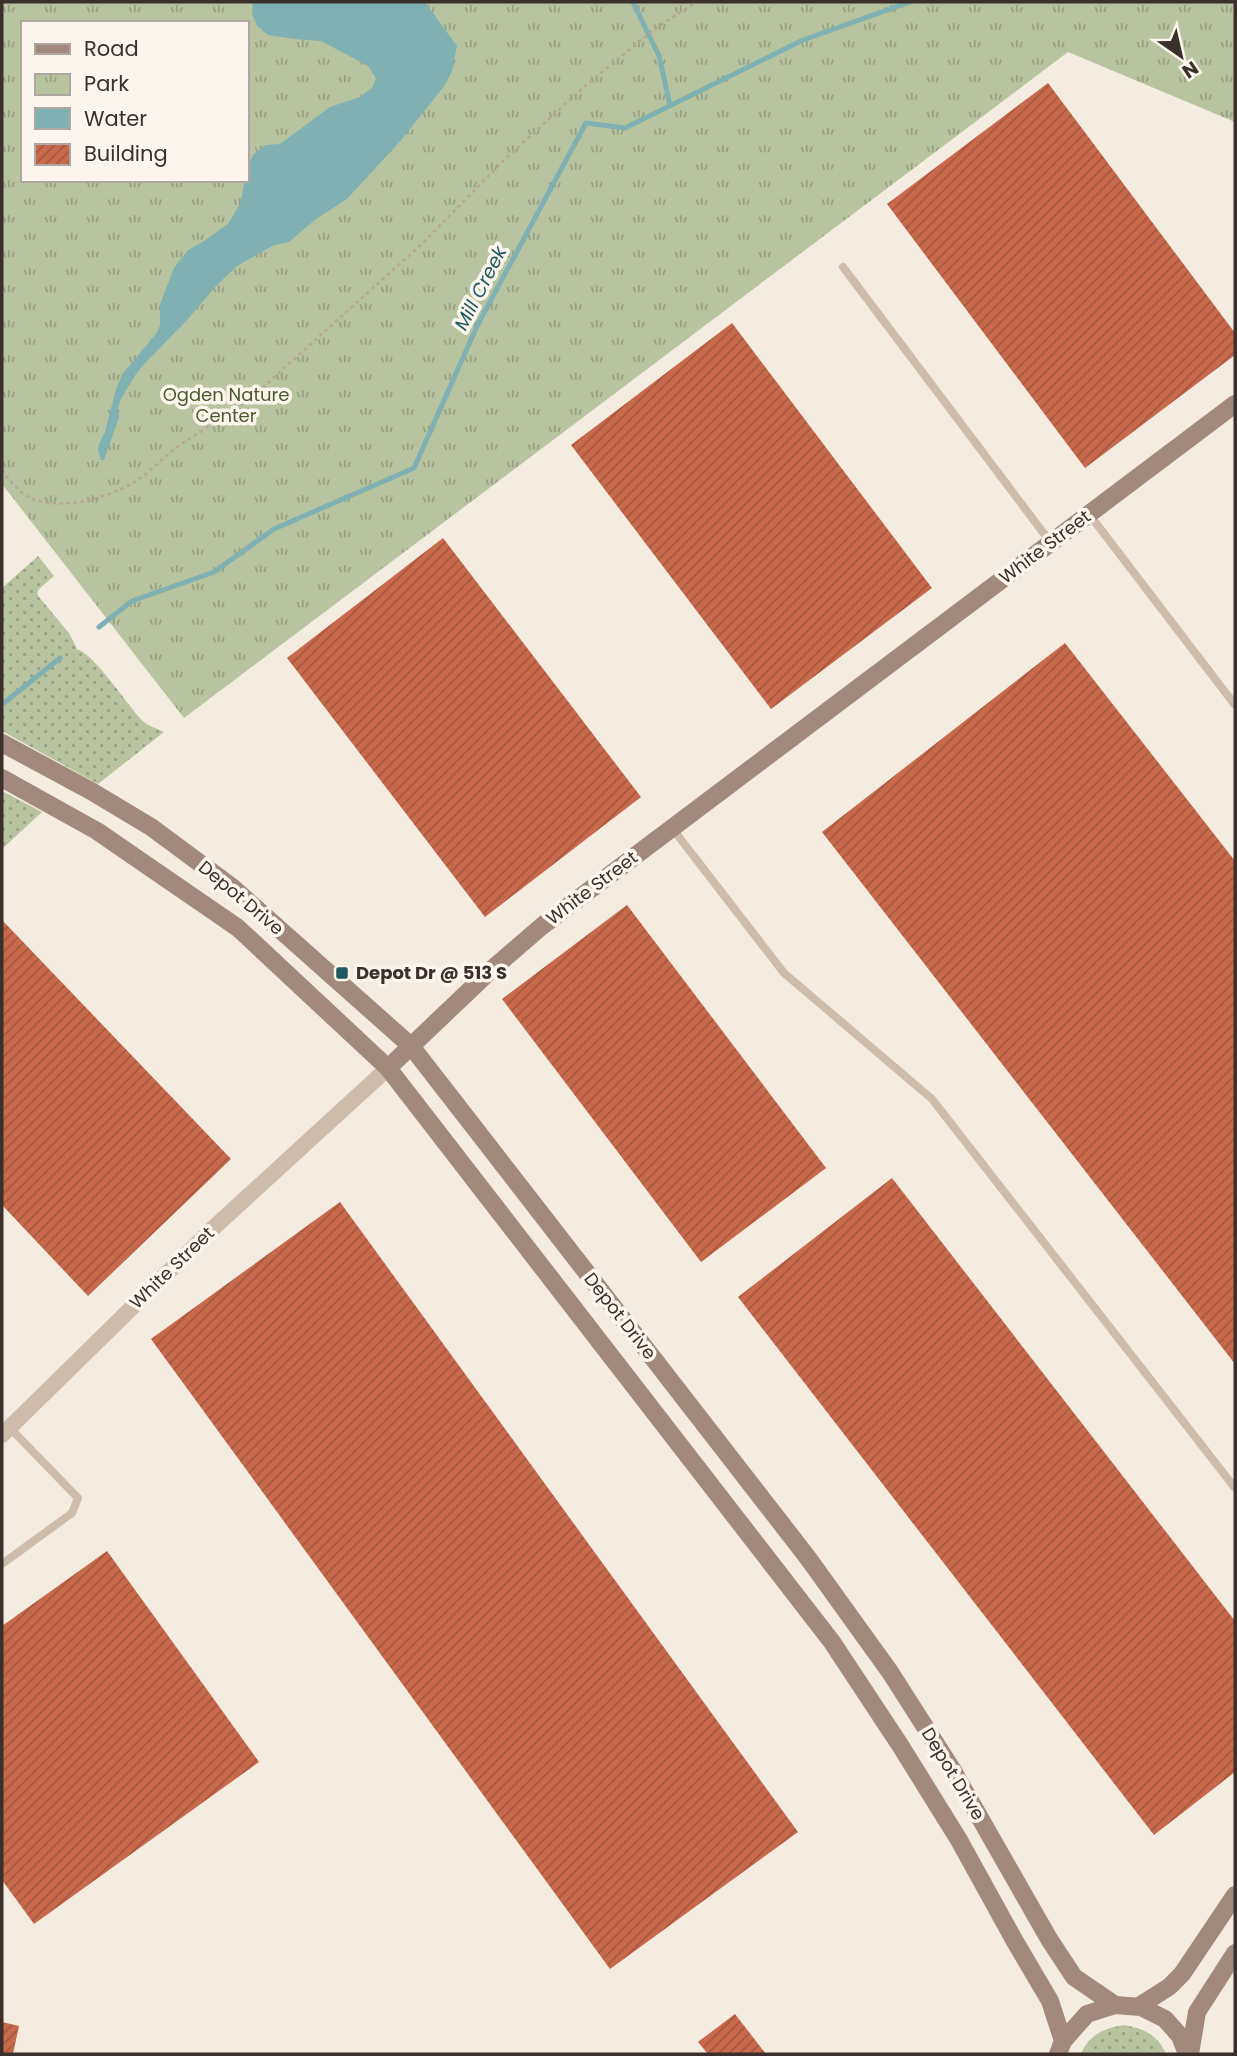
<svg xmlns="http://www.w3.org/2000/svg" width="1237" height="2056" viewBox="0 0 1237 2056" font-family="Poppins,sans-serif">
	<defs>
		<pattern id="grass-dots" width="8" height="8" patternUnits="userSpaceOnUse" patternTransform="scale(1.75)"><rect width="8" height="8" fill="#b8c4a0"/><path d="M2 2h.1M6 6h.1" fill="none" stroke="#97a083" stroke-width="1.8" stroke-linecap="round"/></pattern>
		<pattern id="park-tufts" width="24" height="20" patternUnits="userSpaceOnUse" patternTransform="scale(1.75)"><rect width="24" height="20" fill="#b8c4a0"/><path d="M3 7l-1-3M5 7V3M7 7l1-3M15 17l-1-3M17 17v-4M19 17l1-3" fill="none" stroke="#97a083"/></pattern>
		<pattern id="building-hatch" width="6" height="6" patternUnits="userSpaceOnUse" patternTransform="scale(1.75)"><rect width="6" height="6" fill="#c8694b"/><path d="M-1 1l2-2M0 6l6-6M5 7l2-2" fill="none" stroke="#a4573f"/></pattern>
	</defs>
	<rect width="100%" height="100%" fill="#f4ebe1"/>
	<path fill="url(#grass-dots)" d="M38,556L54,576L39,589L37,593L39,597L69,633L77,649C96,656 125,702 140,718C145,725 156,728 164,732L98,784L2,731V588Z
		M2,791L42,812L2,849Z
		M1124,2025C1143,2028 1158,2035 1166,2054H1081C1089,2035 1104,2028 1124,2025Z"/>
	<path fill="url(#park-tufts)" fill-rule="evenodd" d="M2,2H1235V122L1068,52L184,718L2,484ZM23,23H247V180H23Z"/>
	<path fill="#7fb0b2" d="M253,2H425L457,46L452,71L445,85L402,139L347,199L316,219L289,242L274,245L237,266L215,287L188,319L146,362L136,374L121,399L118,408L119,417L104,460H101L98,451L99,444L105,432L116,389L123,373L156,334L160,325V304L174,268L188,250L204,241L228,224L240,204L245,180H247V168L253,155L265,145L280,144L330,107L360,97L372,88L376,78L368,66L321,41L294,39L268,35L257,26L252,13Z"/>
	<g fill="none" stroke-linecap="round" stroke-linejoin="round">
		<path stroke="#7fb0b2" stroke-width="5" d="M633,2L659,56L670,105
			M99,627L132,601L214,572L274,529L414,468L478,324L586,123L625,128L803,40L910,2
			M4,703L60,658"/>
	</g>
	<path fill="url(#building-hatch)" d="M1048,83L1235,333V355L1085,468L887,204Z
		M732,323L932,588L771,709L571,445Z
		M443,538L641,797L485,917L287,658Z
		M1065,643L1235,861V1364L822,832Z
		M627,905L826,1168L701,1262L502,999Z
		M2,920L231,1159L88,1296L2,1205Z
		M892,1178L1235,1621V1772L1154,1835L738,1297Z
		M340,1202L798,1832L610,1969L151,1339Z
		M107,1551L259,1762L34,1924L2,1880V1626Z
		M735,2014L766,2054H708L698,2042Z
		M2,2022L19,2026L13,2054H2Z"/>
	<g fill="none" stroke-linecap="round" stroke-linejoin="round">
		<path stroke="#b9a596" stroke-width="2.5" stroke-dasharray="3.5 3.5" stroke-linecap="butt" d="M2,470C9,480 21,495 33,499C63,510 104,499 131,484C148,475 162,458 177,447C202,430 229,415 253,396L423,243L502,162L585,86L655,29L696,2"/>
		<path stroke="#cdbbac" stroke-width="8" d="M843,267L1051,543
			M1089,514L1235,705
			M672,828L784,973L932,1099L1235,1488
			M2,1564L72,1513L78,1498L9,1427"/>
		<path stroke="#cdbbac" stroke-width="16" d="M2,1435L209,1232L388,1068"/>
		<path stroke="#a18a7d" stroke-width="18" d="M2,743L91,791L151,827L232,887L411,1046L808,1558L890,1672L952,1769L1049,1939L1074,1977L1115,2005
			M2,778L97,831L238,928L388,1068L832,1642L900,1745L959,1840L1013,1938L1050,2001L1063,2041
			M388,1068L491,970L542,926L1235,404
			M1139,2006L1169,1987L1182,1974L1235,1895
			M1058,2054L1063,2041L1087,2014L1115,2005L1141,2007L1165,2019L1180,2036L1187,2054
			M1190,2054L1197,2012L1235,1953"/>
	</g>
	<rect fill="#1f5a5e" stroke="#fbf5ee" stroke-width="2.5" x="335" y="966" width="14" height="14" rx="3.5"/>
	<g text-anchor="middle" stroke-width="7" stroke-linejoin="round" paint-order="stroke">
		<g font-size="18" fill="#4a5a2e" stroke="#fbf5ee">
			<text x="226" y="401">Ogden Nature<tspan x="226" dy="21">Center</tspan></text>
		</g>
		<g font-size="18" fill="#3b302b" stroke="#fbf5ee">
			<text transform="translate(1045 547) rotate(-37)" y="6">White Street</text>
			<text transform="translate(592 888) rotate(-37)" y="6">White Street</text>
			<text transform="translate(241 898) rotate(40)" y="6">Depot Drive</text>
			<text transform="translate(172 1268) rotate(-44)" y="6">White Street</text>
			<text transform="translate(620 1316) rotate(52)" y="6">Depot Drive</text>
			<text transform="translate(953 1774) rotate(59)" y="6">Depot Drive</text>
		</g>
		<g font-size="18" font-weight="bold" fill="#3b302b" stroke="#fbf5ee" text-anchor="start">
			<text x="356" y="979">Depot Dr @ 513 S</text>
		</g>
		<g font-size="19" font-style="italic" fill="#1f5a5e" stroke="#fbf5ee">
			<text transform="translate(480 288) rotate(-63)" y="7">Mill Creek</text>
		</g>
	</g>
	<rect width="1237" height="2056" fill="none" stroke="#3b302b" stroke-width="7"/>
	<rect x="21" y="21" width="228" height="161" fill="#fbf5ee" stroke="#aea6a0" stroke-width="2"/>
	<rect x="35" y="44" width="35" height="10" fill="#a18a7d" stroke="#aea6a0" stroke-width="2"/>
	<text x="84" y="56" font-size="21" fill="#3b302b">Road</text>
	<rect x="35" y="74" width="35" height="21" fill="url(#park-tufts)" stroke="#aea6a0" stroke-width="2"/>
	<text x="84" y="91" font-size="21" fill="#3b302b">Park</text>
	<rect x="35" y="108" width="35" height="21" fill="#7fb0b2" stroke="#aea6a0" stroke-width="2"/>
	<text x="84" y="126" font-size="21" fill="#3b302b">Water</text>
	<rect x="35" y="144" width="35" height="21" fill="url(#building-hatch)" stroke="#aea6a0" stroke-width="2"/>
	<text x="84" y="161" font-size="21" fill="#3b302b">Building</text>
	<g transform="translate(1181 56) rotate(146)" stroke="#fbf5ee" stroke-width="5" paint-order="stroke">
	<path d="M0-5L12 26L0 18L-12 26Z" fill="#3b302b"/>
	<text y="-10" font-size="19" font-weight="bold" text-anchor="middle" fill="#3b302b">N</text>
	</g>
</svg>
